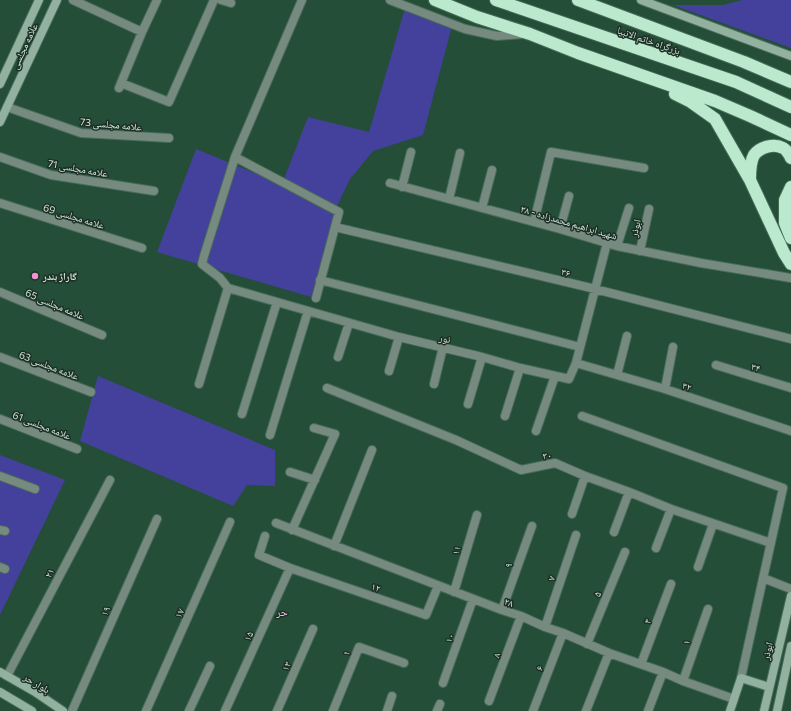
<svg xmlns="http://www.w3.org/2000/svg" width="791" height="711" viewBox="0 0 791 711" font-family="Commissioner,'Noto Naskh Arabic',sans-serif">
	<rect width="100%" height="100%" fill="#244e38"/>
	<path fill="#43419c" d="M742,0H791V48L673,5H723Z
		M405,8L452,26L423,135L373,151L350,179L337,206L311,297L157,252L196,149L282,184L308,117L369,132Z
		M98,376L275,450V486L247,485L233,506L80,441Z
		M0,455L65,480L0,615Z"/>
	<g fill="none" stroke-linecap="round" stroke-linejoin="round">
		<g stroke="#466c58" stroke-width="10">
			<path id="street" d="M73,0L142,32
				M221,0L231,3
				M302,0L235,157L339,212L316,298
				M390,0L465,29L497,36L523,34
				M121,83L169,102L214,0
				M119,88L142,32L157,0
				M7,107L81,133L169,138
				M0,157L51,175L154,191
				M390,183L560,229L617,246L701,263L791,278
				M402,187L411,152
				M449,199L460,153
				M0,203L142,248
				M482,208L492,170
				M534,222L551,152L644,168
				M335,227L587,287L791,339
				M560,229L569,196
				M617,246L629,208
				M640,251L649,209
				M320,280L580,347
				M228,288L277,302L399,337L482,357L520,368L569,379L576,363L607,243
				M228,288L220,278L202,264L204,256L235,157
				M0,292L102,335
				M0,357L91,392
				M338,357L349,323
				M576,363L665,389L791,431
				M716,365L791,388
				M389,371L399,337
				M617,375L627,336
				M199,384L228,288
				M434,384L443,347
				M327,388L456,440L521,470L555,463L585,476L629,492L671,509L771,543
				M665,389L673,347
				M468,404L482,357
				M242,414L277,302
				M505,416L520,368
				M582,416L783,488L741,678
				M0,419L77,449
				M536,431L555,376
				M270,435L308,311
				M290,472L315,480
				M0,476L35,489
				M572,514L585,476
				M276,523L502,610L521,616L545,627L563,633L609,653L663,672L683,681L734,699
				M0,530L5,531
				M292,530L335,434L314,428
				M614,532L629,492
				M265,536L259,555L290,568L426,615L438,586
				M334,546L372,450
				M656,548L671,509
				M0,567L5,569
				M698,567L713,524
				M763,578L791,589
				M454,592L477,515
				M502,610L532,526
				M545,627L576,535
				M587,644L625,552
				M641,664L671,584
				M7,676L110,480
				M683,681L708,609
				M443,683L473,599
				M489,701L521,616
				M72,711L157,519
				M146,711L230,522
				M189,711L210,666
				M225,711L290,568
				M277,711L313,629
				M333,711L359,647L404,663
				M387,711L392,696
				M437,711L440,704
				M533,711L563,633
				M586,711L609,653
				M648,711L663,672"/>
		</g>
		<g stroke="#466c58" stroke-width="10">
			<path id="secondary" d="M641,0L791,56
				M0,84L39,0
				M0,122L57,0
				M0,672L35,692L63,711
				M0,692L32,711
				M730,711L741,678L769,687
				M764,711L791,596
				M777,711L791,646"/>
		</g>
		<g stroke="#466c58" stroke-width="14">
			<path id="highway" d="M435,0L477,17L530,34L578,53L715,101L750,116L791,135
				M496,0L736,82L791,107
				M578,0L744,62L791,82
				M675,94L691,102L715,119L750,180L784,253L791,264
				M750,180C750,172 750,162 754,155C760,147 774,143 783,148C787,150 789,154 791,158
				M791,187L785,200V223L791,238"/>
		</g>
		<use href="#street" stroke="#778a7f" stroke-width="8"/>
		<use href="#secondary" stroke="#93b19f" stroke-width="8"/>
		<use href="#highway" stroke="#bae9ce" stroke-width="12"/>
	</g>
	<circle fill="#f391d5" stroke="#1d2f25" stroke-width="1.5" cx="35" cy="276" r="4"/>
	<g text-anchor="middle" stroke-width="3" stroke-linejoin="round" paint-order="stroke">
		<g font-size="10" fill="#cfe6d8" stroke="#1d2f25">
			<text transform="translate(649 40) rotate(19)" y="4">بزرگراه خاتم الانبیا</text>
			<text transform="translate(24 46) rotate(-65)" y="4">علامه مجلسی</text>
			<text transform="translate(111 124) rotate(5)" y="4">علامه مجلسی 73</text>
			<text transform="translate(78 168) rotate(10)" y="4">علامه مجلسی 71</text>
			<text transform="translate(74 216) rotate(17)" y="4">علامه مجلسی 69</text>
			<text transform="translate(569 222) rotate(16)" y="4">شهید ابراهیم محمدزاده - ۳۸</text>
			<text transform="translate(635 228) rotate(-78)" y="4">ابوذر</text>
			<text transform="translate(566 272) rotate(14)" y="4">۳۶</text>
			<text transform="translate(55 304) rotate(23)" y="4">علامه مجلسی 65</text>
			<text transform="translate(445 338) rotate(13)" y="4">نور</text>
			<text transform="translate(49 365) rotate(21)" y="4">علامه مجلسی 63</text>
			<text transform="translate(756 367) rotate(17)" y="4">۳۴</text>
			<text transform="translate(687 386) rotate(19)" y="4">۳۲</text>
			<text transform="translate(42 425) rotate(21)" y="4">علامه مجلسی 61</text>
			<text transform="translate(547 455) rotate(-7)" y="4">۳۰</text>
			<text transform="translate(456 550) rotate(-73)" y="4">۱۱</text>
			<text transform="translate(508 565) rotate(-70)" y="4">۹</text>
			<text transform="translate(49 573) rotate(-62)" y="4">۲۱</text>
			<text transform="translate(551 578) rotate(-71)" y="4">۷</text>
			<text transform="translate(376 587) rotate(19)" y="4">۱۲</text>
			<text transform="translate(597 594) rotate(-68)" y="4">۵</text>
			<text transform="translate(509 602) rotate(19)" y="4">۲۸</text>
			<text transform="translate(105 611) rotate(-66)" y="4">۱۹</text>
			<text transform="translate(179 613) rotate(-66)" y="4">۱۷</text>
			<text transform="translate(647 621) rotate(-69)" y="4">۳</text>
			<text transform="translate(248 636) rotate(-66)" y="4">۱۵</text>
			<text transform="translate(449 638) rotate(-70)" y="4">۱۰</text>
			<text transform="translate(686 642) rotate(-71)" y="4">۱</text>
			<text transform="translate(767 651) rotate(-77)" y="4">ابوذر</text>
			<text transform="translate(346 653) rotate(-68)" y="4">۱</text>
			<text transform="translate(496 655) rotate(-70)" y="4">۸</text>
			<text transform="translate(286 666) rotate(-66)" y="4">۱۳</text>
			<text transform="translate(539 668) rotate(-69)" y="4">۶</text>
			<text transform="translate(37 683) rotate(31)" y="4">بلوار حر</text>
		</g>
		<g font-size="10" font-weight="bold" fill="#cfe6d8" stroke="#1d2f25" text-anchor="start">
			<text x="43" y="280">گاراژ بندر</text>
		</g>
		<g font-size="11" fill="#fbc2e7" stroke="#1d2f25">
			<text x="282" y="616">حر</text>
		</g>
	</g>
</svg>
